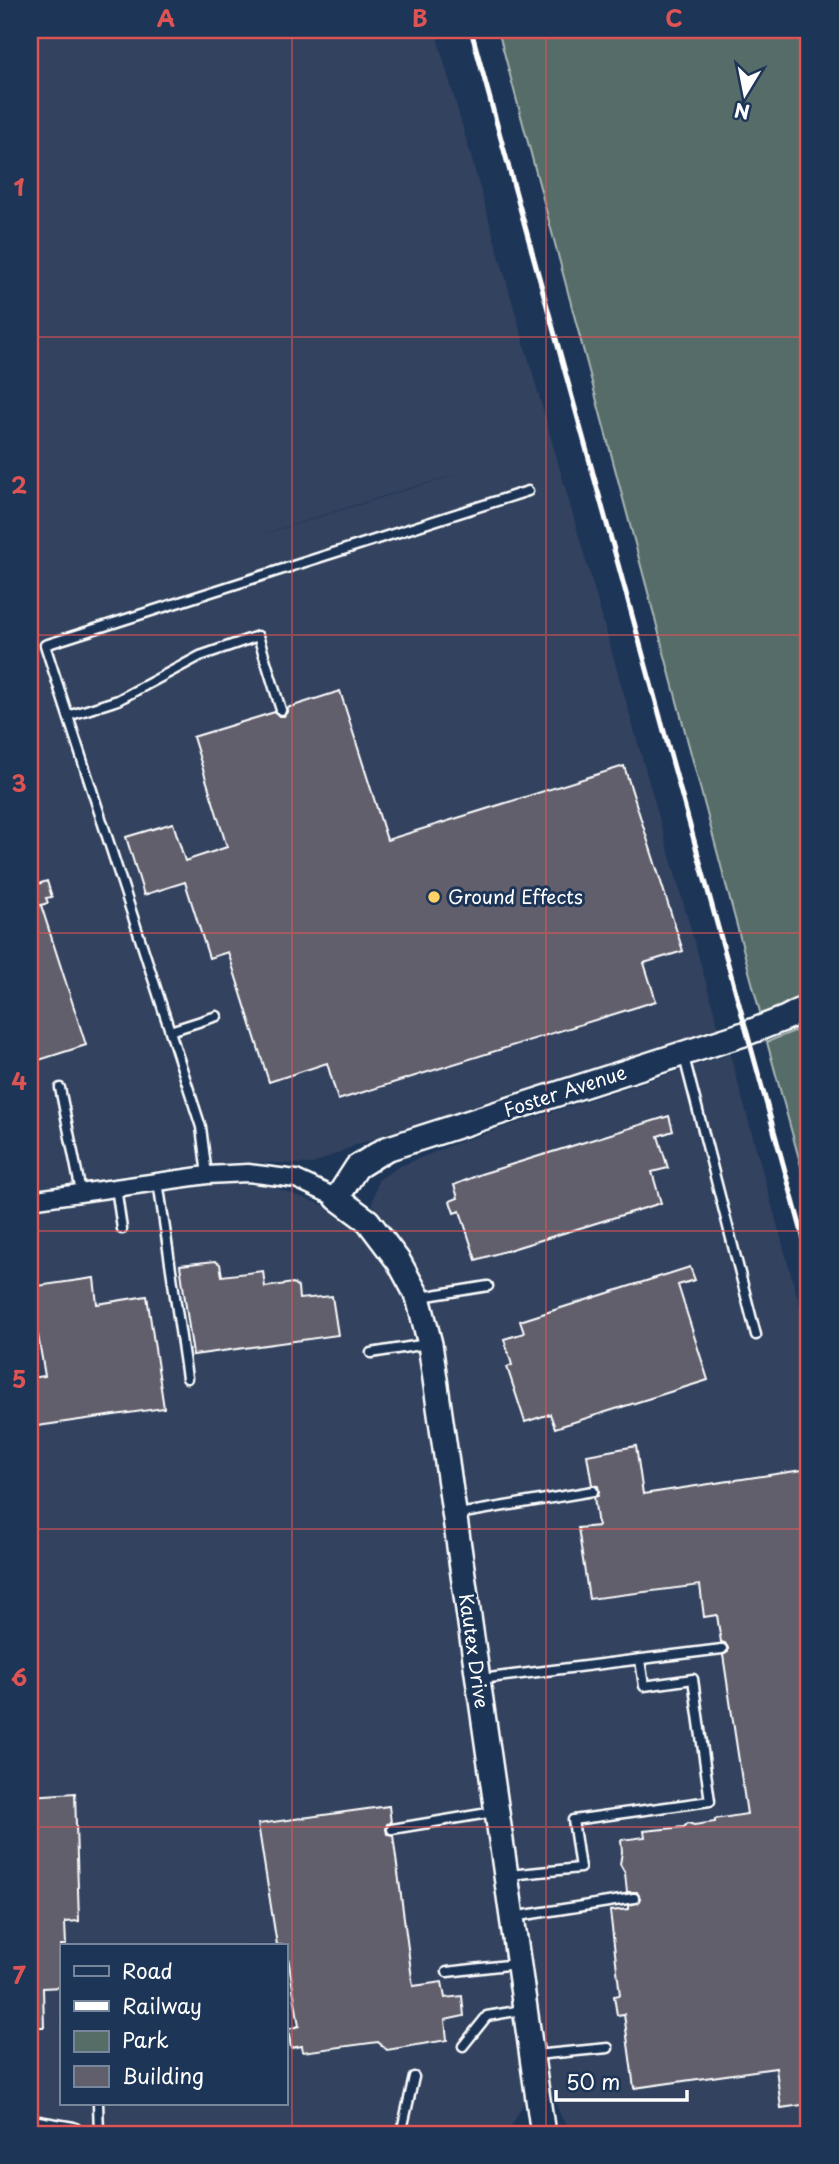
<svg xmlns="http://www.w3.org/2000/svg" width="839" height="2164" viewBox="0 0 839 2164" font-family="'Playpen Sans',sans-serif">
	<rect width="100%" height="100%" fill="#1d3557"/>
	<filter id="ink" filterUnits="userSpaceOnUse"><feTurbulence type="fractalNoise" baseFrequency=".0143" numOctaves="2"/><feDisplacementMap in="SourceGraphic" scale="14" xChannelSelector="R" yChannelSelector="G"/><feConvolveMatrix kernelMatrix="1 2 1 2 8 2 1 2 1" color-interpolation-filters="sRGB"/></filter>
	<g filter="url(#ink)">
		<path fill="#32425e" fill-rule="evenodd" d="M30,30H435L719,1028L358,1144L313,1164L238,1162L189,1166L30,1189ZM458,474L264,534H263L403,490Z
			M730,1054L809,1339V2134H575L561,2117L545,2073L425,1287L406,1249L384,1225L372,1204L378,1180L398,1167L456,1143Z
			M265,1184L329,1207L382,1253L415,1318L527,2097L511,2127L495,2134H265L79,2128L30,2119V1211L210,1185ZM61,1945H285V2103H61Z"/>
		<path fill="#566c67" stroke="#aab6b3" stroke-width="2" d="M498,30H809V994L795,1003L761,1016Z
			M809,1025V1195L767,1042Z"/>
		<path fill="#625f6d" stroke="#fff" stroke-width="2" d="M340,691L387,840L624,766L683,951L644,963L656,1001L338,1100L327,1063L269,1082L228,952L209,958L185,882L144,895L126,837L173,823L185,861L227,847L193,737L275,712L279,716H284L287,712V708Z
			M30,879H33L35,885L47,881L52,897L46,898L48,903L41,905L86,1045L30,1063Z
			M669,1116L673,1131L658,1136L668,1168L652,1172L661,1203L476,1260L460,1211L454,1213L450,1201L458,1198L454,1185L481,1174Z
			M215,1261L220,1264L222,1276L263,1271L265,1287L293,1283L298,1287L299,1299L332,1296L338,1335L193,1355L180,1265Z
			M690,1267L695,1280L678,1285L708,1380L555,1428L550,1414L525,1422L507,1367L512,1365L504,1339L524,1333L520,1321Z
			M94,1278L97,1304L147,1296L164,1408L30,1427V1378L45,1376L38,1335L30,1336V1287Z
			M636,1446L643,1494L809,1469V2104L781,2108L776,2068L634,2088L624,2014L617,2015L614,1996L620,1995L610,1911L629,1909V1905L638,1903L640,1898L637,1892H627L625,1873L620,1864L622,1852L621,1840L645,1837L644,1831L684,1827L688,1823L694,1825L715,1822V1819L747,1814L723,1655L728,1652V1648L725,1643L721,1642L717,1615L704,1617L700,1585L589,1599L578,1528L598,1526L594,1497L598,1496L599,1491L598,1486L592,1485L587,1455Z
			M75,1793L79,1921L65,1922L66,1945H61V1987L43,1988L44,2027H30V1796Z
			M389,1806L391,1823L387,1824L386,1829L387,1834L393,1835L413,1986L442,1982L445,1998L462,1996L464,2016L445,2020L447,2040L387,2050L378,2042L303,2052L302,2046L291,2048L288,2029L299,2026L288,1957L285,1958V1945H277L258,1824Z"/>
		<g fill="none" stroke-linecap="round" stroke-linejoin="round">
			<g stroke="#fff" stroke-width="13">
				<path id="lane" d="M68,716L118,700L200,656L258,636L281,710
					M170,1031L217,1016
					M684,1057L756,1335
					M60,1088L81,1192
					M207,1175L201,1127L45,645L528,491
					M158,1181L187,1378
					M116,1187L122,1229
					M421,1297L488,1286
					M371,1353L427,1344
					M458,1514L593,1491
					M481,1679L722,1649
					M392,1829L494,1812
					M509,1875L580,1868L573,1820L710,1801L693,1679L644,1686L640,1660
					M512,1917L634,1898
					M447,1972L516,1964
					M463,2046L487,2016L522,2010
					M535,2055L608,2048
					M98,2103L99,2134
					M401,2134L414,2077"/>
			</g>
			<g stroke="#fff" stroke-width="21">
				<path id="street" d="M30,1200L207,1175L248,1173L296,1179L337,1198"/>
			</g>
			<g stroke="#fff" stroke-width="28">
				<path id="secondary" d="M30,2127L71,2134
					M543,2134L430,1344L418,1297L399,1262L368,1221L337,1198L357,1167L386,1149L747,1033L786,1018L809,1006"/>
			</g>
			<use href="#lane" stroke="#1d3557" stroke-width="8"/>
			<use href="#street" stroke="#1d3557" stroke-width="16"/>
			<use href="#secondary" stroke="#1d3557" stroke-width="23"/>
			<path stroke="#fff" stroke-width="5" d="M471,30L809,1258"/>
		</g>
	</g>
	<path fill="none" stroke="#de5353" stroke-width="2" stroke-opacity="0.55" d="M292,30V2134M546,30V2134M30,337H809M30,635H809M30,933H809M30,1231H809M30,1529H809M30,1827H809"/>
	<circle fill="#ffd166" stroke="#1d3557" stroke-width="2.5" cx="434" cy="897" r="7"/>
	<g text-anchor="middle" stroke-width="6" stroke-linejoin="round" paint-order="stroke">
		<g font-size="19" fill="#fff" stroke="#1d3557" text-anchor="start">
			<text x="448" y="904">Ground Effects</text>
		</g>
		<g font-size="19" fill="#fff" stroke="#1d3557">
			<text transform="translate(565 1091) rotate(-18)" y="7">Foster Avenue</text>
			<text transform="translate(474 1651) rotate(82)" y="7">Kautex Drive</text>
		</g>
	</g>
	<rect width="839" height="2164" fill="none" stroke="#1d3557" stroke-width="77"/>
	<rect x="60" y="1944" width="228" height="161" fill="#1d3557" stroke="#77869a" stroke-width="2"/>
	<rect x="74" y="1966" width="35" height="10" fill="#1d3557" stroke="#77869a" stroke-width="2"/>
	<text x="122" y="1979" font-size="21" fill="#ffffff">Road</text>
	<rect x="74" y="2001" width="35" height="10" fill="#ffffff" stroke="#77869a" stroke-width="2"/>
	<text x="122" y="2014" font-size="21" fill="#ffffff">Railway</text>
	<rect x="74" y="2031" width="35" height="21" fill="#566c67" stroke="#77869a" stroke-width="2"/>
	<text x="122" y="2048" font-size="21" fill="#ffffff">Park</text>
	<rect x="74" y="2066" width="35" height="21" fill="#625f6d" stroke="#77869a" stroke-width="2"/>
	<text x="122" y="2084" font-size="21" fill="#ffffff">Building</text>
	<g transform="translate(745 94) rotate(190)" stroke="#1d3557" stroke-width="5" paint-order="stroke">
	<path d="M0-5L12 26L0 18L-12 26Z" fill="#ffffff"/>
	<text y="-10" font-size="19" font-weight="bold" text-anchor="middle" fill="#ffffff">N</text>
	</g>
	<path d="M556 2090v10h131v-10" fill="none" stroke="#ffffff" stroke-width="3.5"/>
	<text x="566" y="2090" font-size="21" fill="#ffffff" stroke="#1d3557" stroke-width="5" paint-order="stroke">50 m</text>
	<rect x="38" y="38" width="762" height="2088" fill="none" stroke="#de5353" stroke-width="2.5"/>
	<g font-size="23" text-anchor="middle" font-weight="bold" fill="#de5353">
		<text x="166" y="27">A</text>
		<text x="420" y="27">B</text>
		<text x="674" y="27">C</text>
		<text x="19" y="196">1</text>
		<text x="19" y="494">2</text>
		<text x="19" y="792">3</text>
		<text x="19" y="1090">4</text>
		<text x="19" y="1388">5</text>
		<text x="19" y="1686">6</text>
		<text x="19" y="1984">7</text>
	</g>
</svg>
